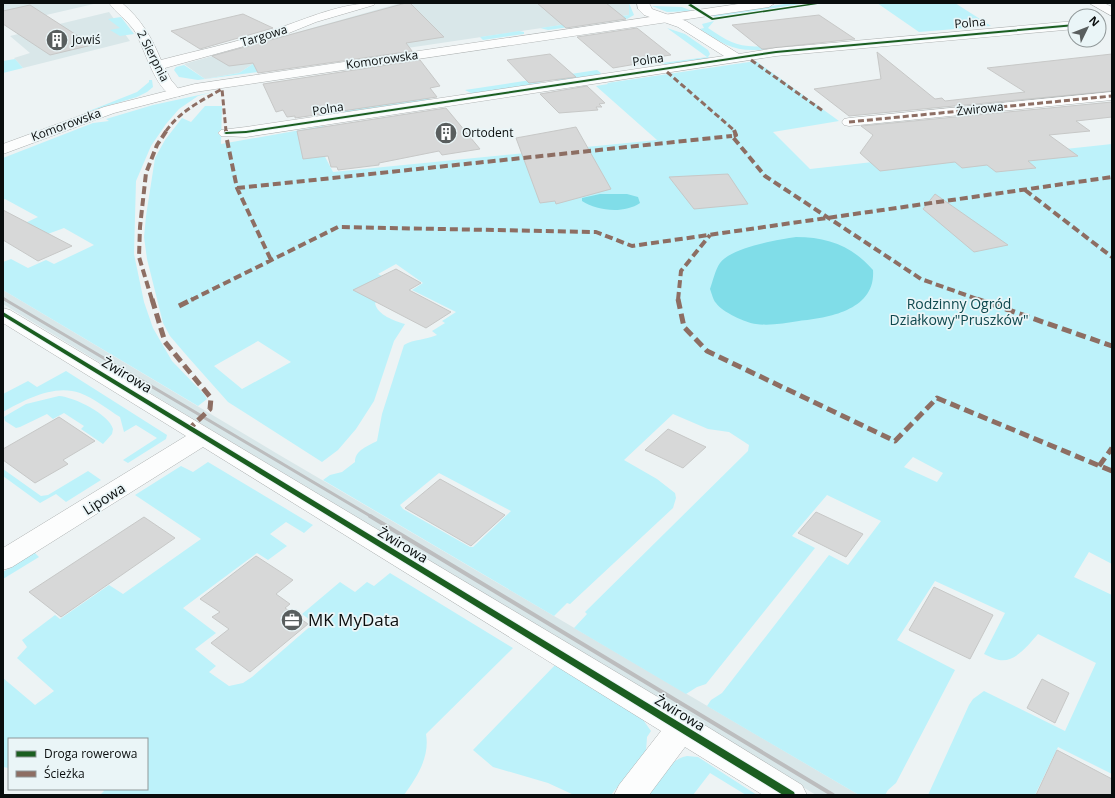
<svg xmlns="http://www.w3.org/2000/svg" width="1115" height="798" viewBox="0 0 1115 798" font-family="'Open Sans',sans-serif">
	<rect width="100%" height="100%" fill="#edf3f4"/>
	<path fill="#d9e7e9" d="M3,3H98L3,25Z
		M401,3H629V15L286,66L256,62L239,73L205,79L184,64Z
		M109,12L130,41L23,68L14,58L30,53L10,36Z
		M3,290L276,453L859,795H816L3,304Z"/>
	<path fill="#bdf2fa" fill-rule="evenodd" d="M629,3L634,15L627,19L548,30L540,28L629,15Z
		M791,3H808L715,17L712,15Z
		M877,3H955L991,26L919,32Z
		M652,6L682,7L692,11L667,12Z
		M121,17L134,34L120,36L110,30L120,28L108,19Z
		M714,21L708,28C729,42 738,48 764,46L768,49C737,53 725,46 700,29L704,28L702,24Z
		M667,28L685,34L708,50L710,54L708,57L710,58L666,65L662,63L707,57Z
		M519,31L524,32V34L483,40L480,37Z
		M15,59L23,68L3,73V61Z
		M756,61L839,121L773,132L810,169L891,160L1056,150L1112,144V564L1089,552L1074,577L1112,595V774L1058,747L1035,795H928L969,705L973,699L984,691L1065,731L1096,663L1038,634C1028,645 1015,663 999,660C994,659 989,656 984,654L1005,613L935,581L897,640L955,670L896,783L888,790L885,795H859L707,706L711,700L722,693L829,555L848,565L881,521L827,495L792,536L815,548L706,684L697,687L686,694L574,628L587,614L585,612L748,451L749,445L729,432L708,429L673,414L624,460L657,479L675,493L676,498L673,508L570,604L567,603L554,616L323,480L330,475L342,472L355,462C355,450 368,446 377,441L382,414L404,345C414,339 426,340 437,335L432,331L445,323L442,321L456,312L412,290L423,283L396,264L378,274L408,289L375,303C377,315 395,321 405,324L394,341L374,401L356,429L338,450L322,462L228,402L188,357L170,336L163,323L147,259L144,237L146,216L155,158L165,140L182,118L191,122L205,106H222L221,144L323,126L324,128L311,130L333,172L657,140L596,86L608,84L607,83ZM258,341L291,362L242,389L214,366ZM913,457L943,473L937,482L904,467ZM439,473L511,511L473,547H470L403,509L400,505Z
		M256,62L266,71L198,80L179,77L174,70L176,67L184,65L205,79L239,73Z
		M597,70L601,73L600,75L558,81L551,77Z
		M537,79L541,82L539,84L473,94L465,90Z
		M149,80H152L153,87L147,92L137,97L84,113L137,92L149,82Z
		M213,92L198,96L179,109L166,124L151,146L136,181L134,254L144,302L153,328L172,361L204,394L207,399L198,406L3,290V262L11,259L28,268L46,260L54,264L94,245L64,228L45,235L23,224L38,217L5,199L3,200V158L93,123L109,121L106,119L153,105Z
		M427,96L430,99L428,101L323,117L320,116L318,112Z
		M66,371L167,435L166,439L128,463L123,460L157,438L136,425L124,432L120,417C107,409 94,398 80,393C54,384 25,400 3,412V394L28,381L37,387Z
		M59,396C74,397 109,414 113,429L112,434L103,444L81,429L84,426L64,413L53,419L47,414L20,427L16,428L5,421L4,417L7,415L26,404Z
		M208,462L313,525L304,533L286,522L270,534L287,546L268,560L257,553L183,608L216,633L195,649L216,666L209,672L229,686L243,683L252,677L314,623L302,614L340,582L355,592L367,582L374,586L390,573L513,648L426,734C430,757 417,777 404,795H100L104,791L102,789H147V739H9V768L3,767V678L35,705L54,691L17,658L27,647L22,640L55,615L60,619L109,585L123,594L201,539L135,495L181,466L193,472Z
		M3,469L41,496L48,495L88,471L101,480L66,502L56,494L40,503L3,476Z
		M34,552L39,557L3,579V572Z
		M556,664L645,719L644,721L651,731L647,737L646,751L611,795H574L548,783L493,767L473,750Z
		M687,756L698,757L757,795H746L710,773L693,795H647C658,782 670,758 687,756Z"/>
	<path fill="#80dde8" d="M600,194H627L638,197L640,203C624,214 597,211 582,201V198Z
		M796,237C828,237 852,246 873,270C876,310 829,318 799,321C785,323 770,326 756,324C746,323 722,312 716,303C713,300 712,294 710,289C713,281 715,270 720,263C732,247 777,240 796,237Z"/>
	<path fill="#d7d8d8" stroke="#c7c8c7" d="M406,3H410L444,37L406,43L412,51L258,73L253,63L229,66L212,56Z
		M537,3H606L626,19L566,28Z
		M30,5L92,45L50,55L3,24V11Z
		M243,14L273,28L200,49L171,31Z
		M819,15L855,39L762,49L732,25Z
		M637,28L671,55L657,57L660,60L613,68L577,37Z
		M877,52L935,99L942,98L945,101L1025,92L987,68L1112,54V91L849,116L814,89L881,79Z
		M550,54L576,77L529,83L507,60Z
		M420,60L440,86L430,88L437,97L295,118V116L287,117L283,110L276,112L263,84Z
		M587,86L605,103L599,104L602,107H596L598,110L559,113L540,94Z
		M1112,102V117L1076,121L1090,131L1049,135L1078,156L1028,161L1036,168L996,172L987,165L962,168L955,162L880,171L860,153L873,135L861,126Z
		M446,108L480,149L442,155L439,151L379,163V165L338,170L337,167H331L328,156L303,159L297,131Z
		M576,127L611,189L556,204L555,201L540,203L516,138Z
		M728,174L748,204L694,209L669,177Z
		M935,194L1008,245L974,252L923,209Z
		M3,210L72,246L38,261L3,240Z
		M396,269L421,283L409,290L451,312L426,328L353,290Z
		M59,417L95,441L63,460L68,464L35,483L3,460V449Z
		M668,429L706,447L683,468L645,450Z
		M440,479L505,515L471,546L405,508Z
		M816,512L863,534L846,557L798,533Z
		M144,517L175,538L61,617L29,592Z
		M256,556L293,580L276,594L290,604L285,608L308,624L250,672L211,643L229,629L212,617L220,612L200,599Z
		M934,587L993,615L970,659L909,630Z
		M1042,679L1069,693L1055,723L1027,708Z
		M1057,750L1112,779V795H1036Z"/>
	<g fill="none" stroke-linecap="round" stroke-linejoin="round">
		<g stroke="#adb1b1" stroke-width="1">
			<path id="minor" d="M109,3H122C141,19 152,38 161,60C199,50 239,42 276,29C309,18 340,3 376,3L374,5L316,22L284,35L165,68L171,80L182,93L180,96C158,102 144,45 134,30C127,20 116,13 109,3Z
				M637,3H649L652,9L686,21L739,54L776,48L1075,21V29L776,56L246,137L221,136L218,133L221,130L246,127L724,56L678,27L644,15L638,9Z
				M1089,3H1104L1112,7V16Z
				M1112,92V100L849,126L844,125L842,122L844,119L849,118Z
				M3,308L10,310L693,718L802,785L807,795H763L685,747L649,795H614L619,785L661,731L203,447L12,567L3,570V548L186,436L3,323Z"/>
		</g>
		<g stroke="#adb1b1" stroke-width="1">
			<path id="tertiary" d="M745,3H775L769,7L195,92L114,113L3,154V144L104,107L195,84Z"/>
		</g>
		<use href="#minor" fill="#fcfdfd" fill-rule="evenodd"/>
		<use href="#tertiary" fill="#fcfdfd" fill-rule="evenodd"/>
		<path stroke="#bcbdbe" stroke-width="2.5" d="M3,298L6,300"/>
		<path stroke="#bcbdbe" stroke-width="3" d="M4,299L372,517"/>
		<path stroke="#bcbdbe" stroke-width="4" d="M370,516L833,795"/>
		<path stroke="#8d6e63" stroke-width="3" stroke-dasharray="6 3" stroke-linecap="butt" d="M751,60L823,111
			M667,72L735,131
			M849,122L1112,96
			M166,131C180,111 201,101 222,89L226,131"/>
		<path stroke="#8d6e63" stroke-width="4" stroke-dasharray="8 4" stroke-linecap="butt" d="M226,130V133
			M734,130L736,135L732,136L765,176L921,279L980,300
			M227,140L237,188L271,260
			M237,188L732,136
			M1025,190L1112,257
			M152,300L139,257L140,227L146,173L157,145L167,130
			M191,300L338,227L596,232L632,246L1112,177
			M678,300L681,271L710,235"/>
		<path stroke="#8d6e63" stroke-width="5" stroke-dasharray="10 5" stroke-linecap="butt" d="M152,299L165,342L211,398L210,409L190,428
			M678,299L684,327L707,351L895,441L937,398L1112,471
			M977,299L1112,346
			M179,306L193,299
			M1099,466L1112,448"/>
		<g stroke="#eaf5f7" stroke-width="2">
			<path id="cycleway" d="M815,3H824L712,20L688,5L691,4L713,18Z
				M1075,24V26L776,53L246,133L226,134L224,133L226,132L246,131L776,51Z
				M3,312L794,792L795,795H783L3,316Z"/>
		</g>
		<use href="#cycleway" fill="#1b5e20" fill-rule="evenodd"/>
	</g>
	<defs>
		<g id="building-disc" transform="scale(1.15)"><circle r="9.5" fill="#595e5e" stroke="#eaf5f7"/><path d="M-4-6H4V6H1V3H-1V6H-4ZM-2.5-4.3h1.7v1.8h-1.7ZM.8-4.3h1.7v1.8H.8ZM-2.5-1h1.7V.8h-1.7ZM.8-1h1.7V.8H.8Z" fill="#fff"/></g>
		<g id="office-disc" transform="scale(1.15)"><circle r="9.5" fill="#595e5e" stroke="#eaf5f7"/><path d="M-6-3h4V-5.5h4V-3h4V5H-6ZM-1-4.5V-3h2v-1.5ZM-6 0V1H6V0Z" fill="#fff"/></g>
	</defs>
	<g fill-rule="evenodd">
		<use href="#building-disc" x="57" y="40"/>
		<use href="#building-disc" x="446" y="133"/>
		<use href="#office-disc" x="292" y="620"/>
	</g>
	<g text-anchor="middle" stroke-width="3.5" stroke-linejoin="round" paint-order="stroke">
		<g font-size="12" fill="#090d0d" stroke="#eaf5f7">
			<text transform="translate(970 23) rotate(-5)" y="4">Polna</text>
			<text transform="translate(264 36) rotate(-17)" y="4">Targowa</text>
			<text transform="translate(153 56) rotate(63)" y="4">2 Sierpnia</text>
			<text transform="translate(382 60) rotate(-8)" y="4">Komorowska</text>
			<text transform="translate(648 60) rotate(-8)" y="4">Polna</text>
			<text transform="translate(328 109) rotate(-9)" y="4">Polna</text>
			<text transform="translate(980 109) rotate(-6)" y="4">Żwirowa</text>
			<text transform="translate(66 125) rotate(-20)" y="4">Komorowska</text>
		</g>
		<g font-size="12" fill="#090d0d" stroke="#eaf5f7" text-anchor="start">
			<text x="72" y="44">Jowiś</text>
			<text x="462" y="137">Ortodent</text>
		</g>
		<g font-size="14" fill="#0e494f" stroke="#eaf5f7">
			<text x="959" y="309">Rodzinny Ogród<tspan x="959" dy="16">Działkowy"Pruszków"</tspan></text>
		</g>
		<g font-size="14" fill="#090d0d" stroke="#eaf5f7">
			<text transform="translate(127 375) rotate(31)" y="5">Żwirowa</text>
			<text transform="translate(104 499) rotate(-32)" y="5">Lipowa</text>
			<text transform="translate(403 545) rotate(31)" y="5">Żwirowa</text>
			<text transform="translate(680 713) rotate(31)" y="5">Żwirowa</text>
		</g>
		<g font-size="17" fill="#090d0d" stroke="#eaf5f7" text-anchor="start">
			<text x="308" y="626">MK MyData</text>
		</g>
	</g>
	<rect width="1115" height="798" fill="none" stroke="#090d0d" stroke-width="8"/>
	<rect x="8" y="738" width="140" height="52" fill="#eaf5f7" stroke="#909899"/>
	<rect x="16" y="751" width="20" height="6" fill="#1b5e20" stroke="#909899"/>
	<text x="44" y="758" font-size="12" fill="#090d0d">Droga rowerowa</text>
	<rect x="16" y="771" width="20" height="6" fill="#8d6e63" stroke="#909899"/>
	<text x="44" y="778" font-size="12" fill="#090d0d">Ścieżka</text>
	<g transform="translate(1087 28) rotate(47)"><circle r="19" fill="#eaf5f7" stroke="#909899"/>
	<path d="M0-3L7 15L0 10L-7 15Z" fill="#595e5e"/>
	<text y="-6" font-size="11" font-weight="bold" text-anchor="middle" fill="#090d0d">N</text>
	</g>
</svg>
